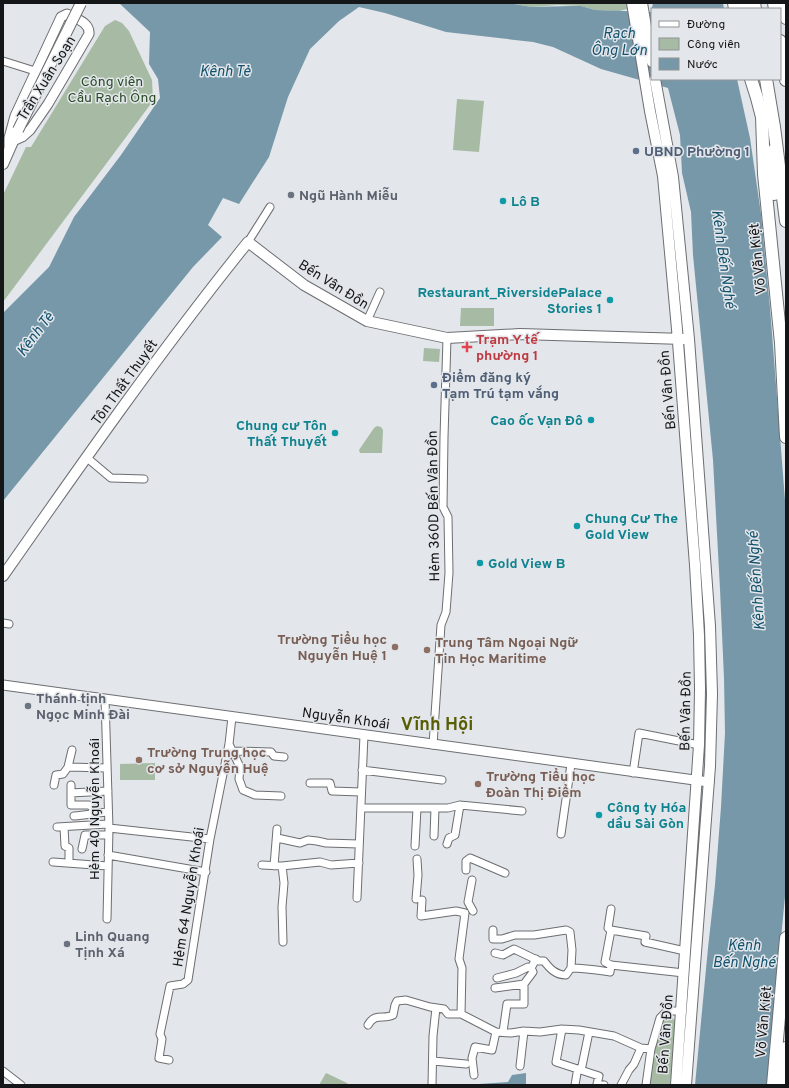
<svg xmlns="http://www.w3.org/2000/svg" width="789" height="1088" viewBox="0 0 789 1088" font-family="Overpass,sans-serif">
	<rect width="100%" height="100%" fill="#e3e6ea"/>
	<path fill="#a6baa4" d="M509,3H632V8L619,11L595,10L581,6L558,5L531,7Z
		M115,20L122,23L129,31L152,80L153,101L3,302V195L26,147H31L105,26Z
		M457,99L484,101L479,152L453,150Z
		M461,308H494V326H460Z
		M424,348L440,349L439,362L423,361Z
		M377,426L381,427L383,430L382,453H360L359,450L374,428Z
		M155,763V780H120V764Z
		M670,1015L678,1024L670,1085H648L652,1050L662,1019Z
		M326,1073L347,1083L348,1085H319Z"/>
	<path fill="#7798a9" d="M119,3H509L531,7L571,6H581L595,10L651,12L653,3H723L724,9H652V79H737L750,138L761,214L770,308L786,513V886L767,1085H695L708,948L715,885L721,807L725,733L724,678L720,589L713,460L693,255L691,212L682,173L680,135L668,88L601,69L553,47L533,42L446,32L385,13L359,7L339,21L310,49L288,97L269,157L239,204L223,198L208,225L222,237L193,267L3,501V313L49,267L74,217L121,155L160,98L158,79L149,64L150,32Z
		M526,1073V1085H464L508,1082L512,1075Z"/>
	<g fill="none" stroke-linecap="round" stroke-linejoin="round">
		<g stroke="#6c6e71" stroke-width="9">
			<path id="minor" d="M3,61L35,71
				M248,242L270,207
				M367,321L380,292
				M86,457L111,478L144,479
				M3,623L9,624
				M105,699L109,828L107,919
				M229,744L240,767L239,779L243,790L255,795L281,796
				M433,745L441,625L446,612L449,573L448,517L443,507L444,437L447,338
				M232,751L271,752L274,756L284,757
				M68,767L107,768
				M362,770L442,780
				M633,773L639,733L699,745
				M310,783H330L332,791L361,792
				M54,785L56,775L63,774L68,767L72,750
				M71,785V805H89L93,808L92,813
				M71,793L108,791
				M361,808H448L460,805L522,811
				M74,816C86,815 96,813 108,812
				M57,827L108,824
				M64,827L65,846L69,848V863
				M109,828L210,839
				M561,834L571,764
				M434,836L435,808
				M277,838L300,843L308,840L317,841L326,843L359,844
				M447,844L449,838L455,835L460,805
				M415,846L417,808
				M82,849L85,835H108
				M108,855L206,872
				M53,862L108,866
				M262,865L282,866L320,862L331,865L359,863
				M274,866L277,829
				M282,866L284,883L282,907L283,942
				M466,870V861L470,858L505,873
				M472,880L468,902L473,911
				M357,898L364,735
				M416,899L418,875L417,859
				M422,900L421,916L456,911L465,913L459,959L462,968L461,1014
				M611,909L608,928L611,930L605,962L611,965
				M493,930V939H502L515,935H534L566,930L570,932L572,950L571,968
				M611,930L646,936L645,942L685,951
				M495,953L503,955L514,949L539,961H544C550,969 556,975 566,975L571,968C585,968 597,970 610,972L611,965L684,973
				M497,978L516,973L528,967L531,968
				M495,988L524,984
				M368,1025C375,1012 384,1020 393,1015L395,1005L397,1001L406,1000L430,1007L444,1009L448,1014H461L496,1032L511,1033L524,1031L540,1032L562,1029L579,1030L614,1036L641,1048L651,1049
				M562,1029L556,1062L599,1076L597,1084L604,1085
				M503,1032L507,1004H524V984L533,972L531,968L536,959
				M169,1060L159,1058L162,1039L160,1034L170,986L183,984L188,980L210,839L229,744L232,717
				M433,1061L466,1064
				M520,1066L524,1031
				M3,1071L21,1085
				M474,1075L472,1058L475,1047L492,1050L496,1032
				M432,1085L433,1036L436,1008
				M575,1085L577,1073L582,1066L589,1032
				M621,1085L629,1070L634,1064L641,1048
				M646,1085L651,1049L660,1018L667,1011H681"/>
		</g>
		<g stroke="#6c6e71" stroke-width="11">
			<path id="tertiary" d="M9,150V138L15,116L61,17L67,14C76,19 90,22 89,34L48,104L30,130L22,137L13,141
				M3,685L709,782"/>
		</g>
		<g stroke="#6c6e71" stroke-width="12">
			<path id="secondary" d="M632,3L650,111L663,176L677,329L695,565L699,635L700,689L699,745L676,1085
				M642,3L652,62
				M655,79L673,177L689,339L710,626L712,694L710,766L686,1085
				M3,164L18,130
				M3,576C82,463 161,350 248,242L304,285L367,321L447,338L520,334L684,339"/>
		</g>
		<g stroke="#6c6e71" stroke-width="14">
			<path id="primary" d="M734,3L735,9
				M744,3L745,9
				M784,3L786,18
				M751,79L757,98L762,117L764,174L781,343L786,437
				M774,150L773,180L774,194
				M773,1085L786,938
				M783,1085L786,1048"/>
		</g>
		<g stroke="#6c6e71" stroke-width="14">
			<path id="trunk" d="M754,3L755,9
				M774,3L775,9
				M780,41L786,80
				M766,79L774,127L786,221"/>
		</g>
		<use href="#minor" stroke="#fff" stroke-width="7"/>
		<use href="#tertiary" stroke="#fff" stroke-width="9"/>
		<use href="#secondary" stroke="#fff" stroke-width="10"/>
		<use href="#primary" stroke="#fff" stroke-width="12"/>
		<use href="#trunk" stroke="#fff" stroke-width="12"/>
		<g stroke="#6c6e71" stroke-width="12" stroke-linecap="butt">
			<path id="secondary-bridge" d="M18,130L81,3"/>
		</g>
		<use href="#secondary-bridge" stroke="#fff" stroke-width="10"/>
	</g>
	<g fill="#5c6f8a" stroke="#e3e6ea" stroke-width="1.5">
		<circle cx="636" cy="151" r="4"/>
		<circle cx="434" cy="385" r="4"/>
	</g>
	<g fill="#6b7280" stroke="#e3e6ea" stroke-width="1.5">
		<circle cx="291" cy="195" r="4"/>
		<circle cx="28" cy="706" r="4"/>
		<circle cx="67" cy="944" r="4"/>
	</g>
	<g fill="#0f9aa8" stroke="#e3e6ea" stroke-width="1.5">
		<circle cx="503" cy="201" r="4"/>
		<circle cx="610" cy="300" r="4"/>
		<circle cx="591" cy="420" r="4"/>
		<circle cx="335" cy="433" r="4"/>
		<circle cx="577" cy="526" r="4"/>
		<circle cx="480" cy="563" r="4"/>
		<circle cx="599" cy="815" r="4"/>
	</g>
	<path fill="#e0444e" stroke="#e3e6ea" stroke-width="1.5" d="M465 341h4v4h4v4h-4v4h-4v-4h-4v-4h4z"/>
	<g fill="#8d6e63" stroke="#e3e6ea" stroke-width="1.5">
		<circle cx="395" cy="647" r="4"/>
		<circle cx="427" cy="650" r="4"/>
		<circle cx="139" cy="760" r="4"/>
		<circle cx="478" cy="784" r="4"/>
	</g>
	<g text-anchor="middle" stroke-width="3" stroke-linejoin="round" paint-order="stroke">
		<g font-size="14" fill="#151617" stroke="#e3e6ea">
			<text transform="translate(46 78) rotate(-58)" y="5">Trần Xuân Soạn</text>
			<text transform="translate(757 259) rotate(-96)" y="5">Võ Văn Kiệt</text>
			<text transform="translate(334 284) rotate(32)" y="5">Bến Vân Đồn</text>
			<text transform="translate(124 382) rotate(-54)" y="5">Tôn Thất Thuyết</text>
			<text transform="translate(667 390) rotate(-95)" y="5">Bến Vân Đồn</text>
			<text transform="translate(433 506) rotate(-91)" y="5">Hẻm 360D Bến Vân Đồn</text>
			<text transform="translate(685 711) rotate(-89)" y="5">Bến Vân Đồn</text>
			<text transform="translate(346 718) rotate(8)" y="5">Nguyễn Khoái</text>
			<text transform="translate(94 809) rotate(-90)" y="5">Hẻm 40 Nguyễn Khoái</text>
			<text transform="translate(188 897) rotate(-81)" y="5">Hẻm 64 Nguyễn Khoái</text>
			<text transform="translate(763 1022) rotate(-85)" y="5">Võ Văn Kiệt</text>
			<text transform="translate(665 1034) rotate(-86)" y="5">Bến Vân Đồn</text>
		</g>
		<g font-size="14" fill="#284b25" stroke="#e3e6ea">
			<text x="112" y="86">Công viên<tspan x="112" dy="16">Cầu Rạch Ông</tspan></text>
		</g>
		<g font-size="14" font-weight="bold" fill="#4e5e75" stroke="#e3e6ea" text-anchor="start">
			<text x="644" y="156">UBND Phường 1</text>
			<text x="442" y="382">Điểm đăng ký<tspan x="442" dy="16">Tạm Trú tạm vắng</tspan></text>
		</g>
		<g font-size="14" font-weight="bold" fill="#5b616d" stroke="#e3e6ea" text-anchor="start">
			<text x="299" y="200">Ngũ Hành Miễu</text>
			<text x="36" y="703">Thánh tịnh<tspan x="36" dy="16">Ngọc Minh Đài</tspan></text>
			<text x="75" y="941">Linh Quang<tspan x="75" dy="16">Tịnh Xá</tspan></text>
		</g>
		<g font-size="14" font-weight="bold" fill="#0d838f" stroke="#e3e6ea" text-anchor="start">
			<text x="511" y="206">Lô B</text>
			<text x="602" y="297" text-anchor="end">Restaurant_RiversidePalace<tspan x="602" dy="16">Stories 1</tspan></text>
			<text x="583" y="425" text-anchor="end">Cao ốc Vạn Đô</text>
			<text x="327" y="430" text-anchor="end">Chung cư Tôn<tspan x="327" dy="16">Thất Thuyết</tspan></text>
			<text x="585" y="523">Chung Cư The<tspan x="585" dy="16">Gold View</tspan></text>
			<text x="488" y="568">Gold View B</text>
			<text x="607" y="812">Công ty Hóa<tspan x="607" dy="16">dầu Sài Gòn</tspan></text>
		</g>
		<g font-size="14" font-weight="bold" fill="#be3a42" stroke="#e3e6ea" text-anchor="start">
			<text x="476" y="344">Trạm Y tế<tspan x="476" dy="16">phường 1</tspan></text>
		</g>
		<g font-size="14" font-weight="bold" fill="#785e54" stroke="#e3e6ea" text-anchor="start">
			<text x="387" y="644" text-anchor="end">Trường Tiểu học<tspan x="387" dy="16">Nguyễn Huệ 1</tspan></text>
			<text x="435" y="647">Trung Tâm Ngoại Ngữ<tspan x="435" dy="16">Tin Học Maritime</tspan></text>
			<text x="147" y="757">Trường Trung học<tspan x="147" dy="16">cơ sở Nguyễn Huệ</tspan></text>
			<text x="486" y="781">Trường Tiểu học<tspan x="486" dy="16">Đoàn Thị Điểm</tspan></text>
		</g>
		<g font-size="15" font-style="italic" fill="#13526d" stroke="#e3e6ea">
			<text x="619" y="38">Rạch<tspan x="619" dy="17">Ông Lớn</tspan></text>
			<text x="225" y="76">Kênh Tẻ</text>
			<text transform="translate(724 259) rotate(82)" y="5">Kênh Bến Nghé</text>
			<text transform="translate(35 334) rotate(-53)" y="5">Kênh Tẻ</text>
			<text transform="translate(756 581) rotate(-94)" y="5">Kênh Bến Nghé</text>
			<text x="744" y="950">Kênh<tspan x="744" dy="17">Bến Nghé</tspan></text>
		</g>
		<g font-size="18" font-weight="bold" fill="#595d04" stroke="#e3e6ea">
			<text x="437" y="730">Vĩnh Hội</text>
		</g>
	</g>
	<rect width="789" height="1088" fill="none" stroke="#151617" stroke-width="8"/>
	<rect x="651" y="8" width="130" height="72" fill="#e3e6ea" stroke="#919396"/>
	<rect x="659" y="21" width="20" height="6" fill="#ffffff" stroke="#919396"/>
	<text x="687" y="28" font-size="12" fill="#151617">Đường</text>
	<rect x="659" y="38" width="20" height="12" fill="#a6baa4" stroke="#919396"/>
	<text x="687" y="48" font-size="12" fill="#151617">Công viên</text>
	<rect x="659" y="58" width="20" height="12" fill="#7798a9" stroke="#919396"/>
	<text x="687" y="68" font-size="12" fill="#151617">Nước</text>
</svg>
